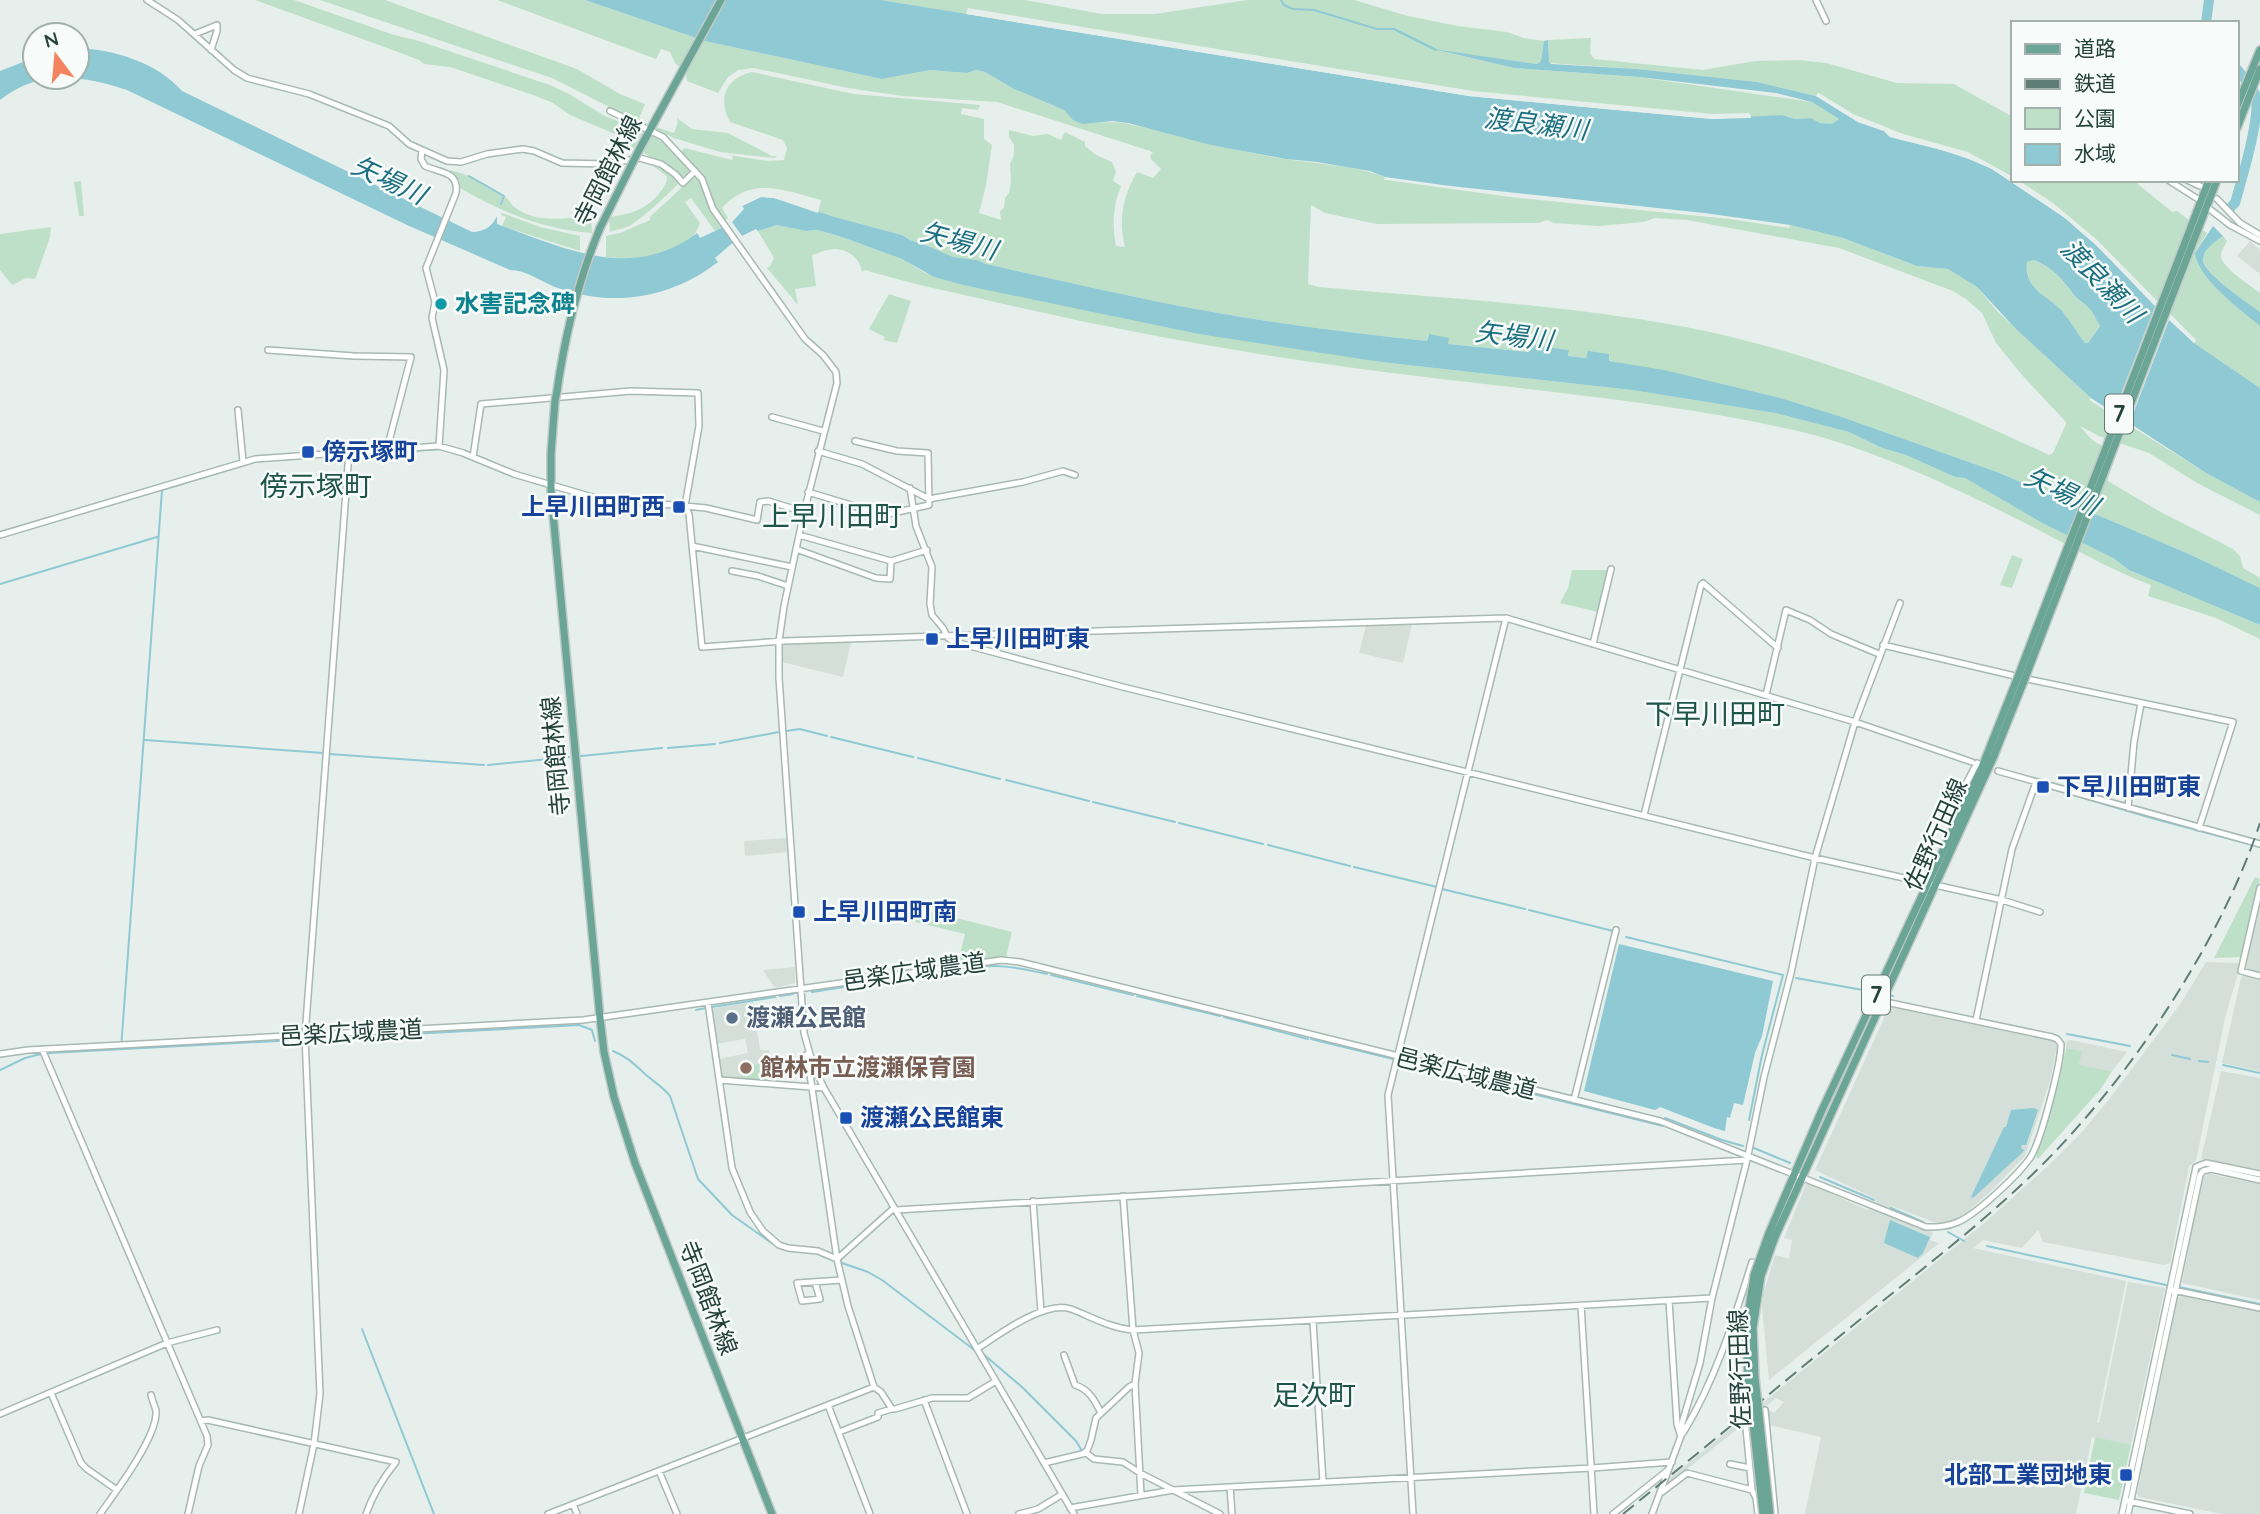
<svg xmlns="http://www.w3.org/2000/svg" width="2260" height="1514" viewBox="0 0 2260 1514" font-family="Quicksand,'Noto Sans JP',sans-serif">
	<rect width="100%" height="100%" fill="#e6efeb"/>
	<path fill="#d4dfda" d="M2250,241L2260,250V274L2237,256Z
		M1412,624L1403,663L1359,653L1366,626Z
		M848,641L851,643L843,677L782,662V646L785,644Z
		M786,838L787,852L745,856L744,841Z
		M2260,900V972L2246,969Z
		M2206,962L2241,963L2225,1018L2196,1161L2189,1166L2170,1263L2164,1265L2043,1242L2038,1230L2022,1248L1983,1240L1973,1248L2126,1281L2097,1423H2099L2128,1282L2165,1288L2131,1445L2092,1437L2076,1514H1805L1821,1437L1769,1425L1767,1408L1774,1413L1784,1402L1776,1398L1666,1486L1670,1478L1983,1224L2048,1166L2083,1131L2110,1098L2181,1003Z
		M795,967V983L776,988L774,987L763,970Z
		M2245,975L2260,979V1071L2222,1063L2241,978Z
		M753,1001L760,1050H769L775,1083L721,1077L718,1059L748,1053L745,1039L716,1044L711,1009Z
		M1889,1007L2054,1041L2057,1047L2050,1081L2025,1156L1993,1189L1965,1214L1948,1223L1939,1224L1892,1206L1890,1210L1875,1204L1876,1199L1815,1170Z
		M2071,1040L2127,1052L2112,1071L2079,1065L2081,1051L2066,1048L2067,1041Z
		M2221,1071L2260,1078V1170L2201,1159Z
		M2209,1174L2260,1184V1300L2182,1283L2201,1179Z
		M1806,1184H1810L1867,1210L1873,1208L1933,1232L1930,1240L1939,1243L1769,1380L1762,1307L1763,1295L1775,1255L1789,1259L1792,1240L1784,1238Z
		M2183,1295L2260,1311V1514H2222L2139,1497L2137,1493L2178,1298Z"/>
	<path fill="#bfe0c8" fill-rule="evenodd" d="M255,0H294L394,35L416,40L550,85L569,94L605,116L643,131L634,148L630,147L632,141L570,115L553,103L536,96L450,67L424,64L419,60L390,49Z
		M320,0H385L577,69L620,94L645,104L639,119L647,123L645,125L552,78Z
		M497,0H585L705,41L882,79L930,70L967,73L976,70L985,72L1014,89L1064,110C1077,129 1109,119 1129,124C1181,135 1232,151 1285,159C1318,164 1353,165 1385,177L1384,180H1386L1518,198L1730,219L1789,228L1790,225L1843,238L1917,266L1948,269L1961,277L1977,287L1997,311L2091,398L2089,400L2206,473L2260,502V515L2197,483L2149,453L2099,436L2080,426C2093,443 2098,445 2118,450L2108,478V481L2157,510L2233,549L2240,556L2243,568L2260,578V588L2189,554L1997,472L1842,417L1706,380L1609,361V355L1586,358L1568,356L1569,350L1532,346L1530,352L1448,344L1428,335L1427,341C1365,334 1303,327 1242,317C1156,303 1071,283 986,264L977,260L953,257L928,246L910,240L902,235L818,213L821,200C785,191 752,175 722,208L728,218L723,222L711,200L708,183L703,175L683,155L682,151L684,148L732,160L733,157L729,155L768,161L784,160L787,148L783,140L730,122C717,98 726,78 752,72L854,94L980,105L978,110L962,108L961,114L984,119V139L992,145L986,185L979,213L1001,220L1000,211L1004,208L1005,198L1009,193L1011,182L1010,164L1014,155V145L1009,137V130L1033,136L1048,134L1061,140L1065,132L1085,142V146L1096,155L1112,162L1116,172L1113,181L1121,186C1113,206 1112,224 1116,246L1125,247C1118,220 1123,196 1137,172L1153,178L1161,169L1151,159L1150,155L1153,153L1150,151L997,102L903,96L848,88L754,68L738,70L728,77L718,93L687,81L686,73L675,63L670,52L661,49L656,59ZM1311,205L1325,213L1377,224L1539,223L1547,220L1554,223L1599,226L1643,222L1655,218L1687,220L1839,248L1953,291L1966,299L1982,313L1996,343L2022,375L2066,422V424L2053,453L2049,455C1941,404 1827,358 1710,332C1581,305 1449,299 1319,287L1308,284Z
		M881,0H1025L1102,14H1155L1247,0H1354L1408,16L1458,26L1507,32L1524,38L1544,41L1541,61L1537,64L1445,52L1514,68L1639,77L1812,102L1839,119L1832,124L1820,123L1811,118L1795,119L1782,115L1751,118L1749,113L1713,114L1473,91L968,8L966,14Z
		M1591,38L1590,53L1594,59L1703,70L1755,61L1799,60L1826,63L1897,83L1954,84L2013,117V177L1968,152L1903,134L1853,114L1819,93L1816,96L1757,82L1637,69L1549,63L1548,40Z
		M677,118L692,129L728,133L772,156H778L774,158L720,152L674,138L655,129L656,127L674,133L678,122Z
		M651,135L657,137L688,167L689,173L682,177L664,163L648,156L642,151Z
		M637,161C654,163 671,169 678,184C663,199 648,213 631,225C625,229 616,229 610,232L609,217C631,214 647,210 661,191C665,186 667,183 667,176L653,166Z
		M449,170C469,174 486,184 503,195L500,204H502L505,196C509,200 512,206 517,209C537,223 568,219 591,215L592,233C544,230 501,212 460,188L459,180Z
		M696,177L700,179L710,209L723,228L715,231L691,198L685,202L700,223C690,256 635,261 606,257V236L620,233L650,220V217L691,179Z
		M2018,180H2133L2172,212L2177,211L2207,233L2195,253L2214,284L2260,326V388L2194,343L2196,340L2096,239L2053,203Z
		M81,181L84,216H79L74,182Z
		M502,213L540,227L580,236V251L502,226L506,217L501,215Z
		M777,225L806,231L817,230L839,236L902,259L925,273L963,285L1381,362L1632,390L1775,413L1849,432L1882,448L1906,455L1955,477L1965,478L2044,524L2113,558L2129,570L2260,625V639L2216,618L2148,596L2151,585C2107,569 2067,544 2025,523C1957,489 1876,450 1802,432C1676,403 1546,392 1417,376C1271,359 1126,333 982,299C942,290 904,282 865,270L862,272C860,258 848,249 834,249C827,249 819,253 812,255L816,286L795,289L798,305L767,268L770,266L774,258L758,231Z
		M51,227L50,237L36,277L34,279L26,278L12,285L0,270V234Z
		M2223,236L2227,241C2225,245 2220,253 2221,257C2223,268 2251,286 2260,293V312C2248,303 2205,274 2203,260C2202,250 2216,241 2223,236Z
		M2034,260C2053,267 2062,281 2075,296C2078,301 2084,303 2088,307C2093,312 2096,319 2100,325L2088,343H2085C2077,333 2070,320 2061,311C2045,294 2025,291 2027,262Z
		M889,294L911,301L897,343L883,340L885,337L869,329Z
		M2012,555L2023,559L2012,588L2000,585Z
		M1572,570H1606L1608,575L1598,612L1560,603L1568,588Z
		M2255,877L2260,879L2243,955L2241,957L2214,958Z
		M881,899L1012,932L1006,957L958,962L965,934L878,913Z
		M2066,1048L2082,1051L2079,1065L2112,1071L2100,1090L2038,1159L2036,1157L2060,1077Z
		M766,1063L767,1066H769L771,1081L742,1079L741,1067Z
		M2095,1437L2131,1445L2119,1500L2084,1493Z"/>
	<path fill="#8ec9d4" fill-rule="evenodd" d="M585,0H881L1469,96L1712,119L1782,115L1795,119L1811,118L1820,123L1832,124L1839,119L1812,102L1776,93L1639,77L1514,68L1433,49L1537,64L1541,61L1544,41L1548,40L1549,62L1551,64L1637,69L1757,82L1816,96L1858,122L1884,131L1890,137L1935,148L1972,160L1992,169L2065,218L2097,246L2151,302L2194,343L2260,388V502L2206,473L2091,398L2015,328L1977,287L1948,269L1917,266L1843,238L1790,225L1704,213L1450,186L1385,177L1370,171L1317,162L1286,159L1211,145L1128,123L1112,121L1083,124L1073,120L1064,110L1014,89L985,72L976,70L967,73L930,70L882,79L705,41ZM2034,260C2053,267 2063,281 2075,296C2078,300 2084,303 2088,307C2093,312 2096,319 2100,326L2088,343H2085C2077,333 2070,320 2061,310C2045,294 2024,289 2027,262Z
		M77,48C113,49 158,63 182,91L472,232C483,232 492,227 497,216V224C566,249 632,282 697,233L700,238L726,226L736,240L715,258L718,262C670,299 612,308 555,287C540,281 526,270 510,270L407,225L127,90C82,75 39,69 0,100V71L23,62L35,54V77H77Z
		M761,197L774,198L838,218L902,235L910,240L928,246L953,257L977,260L986,264C1071,283 1156,303 1242,317C1303,327 1365,334 1427,341L1429,334L1449,338L1448,344L1529,352L1532,345L1569,350L1568,356L1586,358L1588,351L1609,354V361L1664,370L1780,398L1842,417L1997,472L2189,554L2260,588V625L2129,570L2113,558L2044,524L1965,478L1955,477L1906,455L1882,448L1849,432L1775,413L1632,390L1381,362L1199,334L963,285L934,277L902,259L839,236L817,230L806,231L777,225L758,231L756,229L742,236L732,222L743,209L742,206Z
		M2213,226L2223,236C2216,241 2202,250 2203,261C2205,274 2248,303 2260,312V326C2241,310 2198,279 2195,253Z
		M1619,944L1773,981L1762,1036L1755,1053L1743,1105L1734,1103L1730,1118L1727,1117L1725,1131L1714,1128L1660,1107L1655,1110L1584,1091Z
		M2034,1108L2038,1110L2026,1145H2022L2021,1148L2024,1150L2023,1152L1973,1198L1971,1197L2004,1127H2006L2011,1110Z
		M1890,1220L1930,1237L1923,1253L1918,1258L1884,1243Z"/>
	<path fill="#e6efeb" d="M967,11L1470,92L1712,115L1750,114L1751,118L1712,119L1469,96L966,14Z
		M1818,93L1859,119L1885,128L1892,134L1936,144L1974,156L1993,166L2051,203L2099,243L2153,299L2196,341L2194,343L2169,320L2128,427L2112,417L2155,306L2138,287L2097,246L2065,218L1992,169L1957,154L1890,137L1884,131L1858,122L1816,96Z
		M760,194L775,195L819,209L818,213L774,198L761,197L742,206L744,209L732,222L730,219L739,208V203Z"/>
	<g fill="none" stroke-linecap="round" stroke-linejoin="round">
		<path stroke="#8ec9d4" stroke-width="2" d="M1281,0L1284,5L1293,9L1314,10L1377,29H1394L1436,50
			M469,176L504,196L501,204
			M395,452L442,449
			M487,466L547,487
			M0,584L157,537
			M786,731L800,729L827,736
			M831,737L913,757
			M145,740L323,753
			M720,743L779,732
			M668,748L715,744
			M329,754L484,765
			M581,756L662,748
			M918,758L1000,779
			M488,765L569,757
			M1006,780L1089,801
			M2046,787L2155,819L2260,847
			M1093,802L1175,822
			M1179,823L1263,844
			M1268,845L1350,866
			M1354,867L1437,887
			M1442,889L1525,909
			M1529,910L1613,931
			M1626,937L1783,975L1762,1055L1749,1120
			M958,970C994,963 1011,966 1047,974
			M1051,975L1133,995
			M1796,978L1874,992
			M862,984L953,971
			M812,992L857,985
			M1887,994L1893,996
			M780,996L793,994
			M1137,996L1220,1016
			M712,1007L775,997
			M696,1010L706,1008
			M1224,1017L1308,1039
			M2067,1034L2130,1046
			M1311,1039L1393,1059
			M121,1049L162,490L257,461
			M613,1051C629,1058 633,1063 645,1074C654,1082 663,1087 670,1096L698,1179L732,1215L773,1244
			M49,1053L579,1025L592,1030L595,1041
			M2172,1055L2190,1059
			M1400,1061L1663,1126
			M2199,1061L2208,1062
			M2223,1065L2260,1073
			M0,1070L25,1058L41,1054
			M1665,1118L1722,1140L1743,1146
			M1754,1148L1790,1163
			M1820,1177L1874,1200
			M1891,1208L1923,1222
			M1948,1232L1964,1241
			M1987,1246L2166,1285
			M816,1253L827,1258
			M839,1262L868,1272L882,1280L977,1352
			M2179,1287L2260,1304
			M362,1329L434,1514
			M982,1353L1022,1387L1076,1441L1082,1451
			M1205,1509L1214,1514"/>
		<path stroke="#8ec9d4" stroke-width="10" d="M2206,23L2209,0
			M2231,207L2235,203C2242,178 2260,120 2256,96C2252,87 2243,77 2237,69"/>
		<g stroke="#a8b8b2" stroke-width="8">
			<path id="minor" d="M147,0L178,20L234,70L247,78L309,94L389,126L409,144L447,161L461,162L487,154L523,149L534,151L562,163L607,164L640,158L661,164L675,174L683,183L695,171
				M1816,0L1826,21
				M195,34L217,25V31L211,50
				M610,111L663,137L702,179L713,209L805,339L823,355L836,372L837,383L804,512L784,606L779,641V678L804,1033L813,1065L824,1088L1074,1514
				M422,150L421,159L425,166C440,173 459,171 456,193L426,268L435,302L432,318L444,370L439,446
				M2168,180L2201,201
				M2187,180L2200,186
				M2217,199L2240,223L2260,235
				M2207,207L2230,225L2260,241
				M268,350L354,356L411,357L387,449
				M238,410L243,462
				M772,417L823,431
				M818,451L862,464L929,499L1023,482L1063,471L1075,475
				M473,457L481,404L631,391L698,393L699,426L685,506L706,508L757,520L760,502L768,501L804,512
				M910,488L916,526L932,567L930,604L932,615L943,628L948,638L955,642L1119,686L1815,858L2002,900L2040,912
				M808,492L884,515L929,505L928,453L897,451L855,441
				M0,535L255,459L439,446L463,453L514,474L599,499L685,506L689,514L702,647L784,641L1506,618L1855,722L1972,762
				M799,535L891,561L927,550
				M692,546L792,567
				M796,549L876,578L890,579L891,561
				M732,571L758,576L788,586
				M1593,644L1611,569
				M1883,645L2032,680L2233,722L2199,828
				M1766,695L1786,610L1810,620L1831,634L1879,654
				M1998,771L2260,844
				M1959,797L1977,763L1982,767
				M2128,808L2134,742L2141,703
				M1644,815L1701,585L1703,583L1778,648
				M2260,888L2241,971L2260,976
				M708,1003L732,1168L750,1212L763,1231L779,1245L788,1248L818,1251L837,1259
				M1976,1020L2012,849L2036,782
				M42,1049L207,1436L208,1445L199,1466L188,1514
				M0,1054L28,1050L583,1020L1001,960L1020,962L1660,1121L1926,1227C1937,1227 1947,1227 1958,1222C1977,1214 2018,1175 2030,1158C2041,1142 2061,1063 2061,1044L2057,1039L2052,1037L1881,1001
				M807,1054L837,1259L848,1306L874,1387L881,1392L892,1409H895L932,1398H968L996,1381
				M720,1080L824,1088
				M1574,1100L1616,930
				M1123,1196L1133,1330L1139,1353L1135,1384L1141,1495
				M1033,1201L1041,1312
				M896,1210L1747,1160
				M837,1259L894,1208
				M815,1282L820,1299L802,1301L797,1283L842,1280
				M2173,1290L2260,1308
				M1669,1301L1677,1424L1680,1434
				M1581,1305L1594,1514
				M1313,1321L1323,1482
				M977,1349C998,1335 1045,1300 1071,1309C1092,1317 1110,1328 1133,1330L1712,1298
				M1064,1355L1075,1385C1089,1389 1095,1401 1101,1413
				M51,1393L81,1463L87,1469L117,1490
				M924,1400L967,1514
				M828,1405L870,1514
				M1765,1410L1775,1514
				M0,1414L167,1343L217,1330
				M201,1421L208,1420L396,1462C383,1478 373,1494 366,1514
				M1746,1428L1752,1490
				M839,1432L878,1417V1413L892,1409
				M1683,1433C1715,1381 1734,1320 1752,1262
				M1085,1452L1094,1459L1123,1462L1140,1473L1220,1514
				M1044,1463L1082,1454L1087,1451L1091,1440L1096,1418L1129,1387L1135,1384
				M1730,1464L1750,1468
				M659,1471L677,1514
				M1230,1487L1232,1514
				M1662,1492L1687,1473L1752,1490L1756,1498L1758,1514
				M2128,1501L2190,1514
				M573,1504L577,1514
				M1070,1508L1173,1490L1592,1468L1672,1462
				M100,1514C115,1493 158,1436 156,1411C155,1406 152,1400 151,1395
				M299,1514L314,1444L320,1394L305,1036L349,452
				M548,1514L874,1387
				M1019,1514L1038,1509L1061,1495
				M1413,1514L1388,1095L1506,618
				M1613,1514L1668,1470
				M1652,1514L1681,1436L1682,1423L1700,1363L1712,1298L1747,1160L1764,1077L1791,973L1815,858L1855,722L1900,603
				M2122,1514L2196,1167L2206,1163L2260,1174
				M2128,1514L2200,1175L2203,1171L2211,1169L2260,1180"/>
		</g>
		<g stroke="#c2cac8" stroke-width="10">
			<path id="major" d="M2237,106L2260,50
				M2237,128L2260,69
				M639,150L721,0
				M557,391C565,335 578,281 600,228
				M555,401L551,454V492L600,1018L604,1052L614,1097L635,1163L772,1514
				M2035,632L2209,180
				M2042,634L2217,180
				M1769,1233L1822,1110L1982,767L2017,679
				M1775,1237L1994,756L2024,681"/>
		</g>
		<use href="#minor" stroke="#fff" stroke-width="5"/>
		<use href="#major" stroke="#6aa596" stroke-width="7"/>
		<path stroke="#5f7d75" stroke-width="2" stroke-dasharray="14 7" stroke-linecap="butt" d="M1623,1514C1701,1451 1779,1386 1857,1322C1918,1272 1982,1224 2039,1168C2129,1079 2220,944 2260,823"/>
		<g stroke="#c2cac8" stroke-width="10" stroke-linecap="butt">
			<path id="major-bridge" d="M600,228L639,150
				M555,401L557,391
				M2017,679L2035,632
				M2024,681L2042,634
				M1763,1514L1748,1378L1746,1328L1754,1275L1769,1233
				M1770,1514L1755,1377L1753,1328L1761,1276L1775,1237"/>
		</g>
		<use href="#major-bridge" stroke="#6aa596" stroke-width="7"/>
	</g>
	<circle fill="#0f9aa8" stroke="#f7fbf9" stroke-width="2.5" cx="441" cy="304" r="7"/>
	<g fill="#1a4fb4" stroke="#f7fbf9" stroke-width="2.5">
		<rect x="301" y="445" width="14" height="14" rx="3.5"/>
		<rect x="672" y="500" width="14" height="14" rx="3.5"/>
		<rect x="925" y="632" width="14" height="14" rx="3.5"/>
		<rect x="2036" y="780" width="14" height="14" rx="3.5"/>
		<rect x="792" y="905" width="14" height="14" rx="3.5"/>
		<rect x="839" y="1111" width="14" height="14" rx="3.5"/>
		<rect x="2119" y="1468" width="14" height="14" rx="3.5"/>
	</g>
	<circle fill="#5c6f8a" stroke="#f7fbf9" stroke-width="2.5" cx="732" cy="1018" r="7"/>
	<circle fill="#8d6e63" stroke="#f7fbf9" stroke-width="2.5" cx="746" cy="1068" r="7"/>
	<g text-anchor="middle" stroke-width="5" stroke-linejoin="round" paint-order="stroke">
		<g fill="#f7fbf9" stroke="#637a73" stroke-width="2">
			<rect x="2105" y="394.5" width="28" height="39" rx="5"/>
			<rect x="1862" y="975.5" width="28" height="39" rx="5"/>
		</g>
		<g font-size="23" font-weight="bold" fill="#24423a">
			<text x="2119" y="422">7</text>
			<text x="1876" y="1003">7</text>
		</g>
		<g font-size="24" fill="#24423a" stroke="#f7fbf9">
			<text transform="translate(608 171) rotate(-63)" y="8">寺岡館林線</text>
			<text transform="translate(556 756) rotate(-95)" y="8">寺岡館林線</text>
			<text transform="translate(1936 835) rotate(-66)" y="8">佐野行田線</text>
			<text transform="translate(914 972) rotate(-8)" y="8">邑楽広域農道</text>
			<text transform="translate(351 1033) rotate(-3)" y="8">邑楽広域農道</text>
			<text transform="translate(1466 1074) rotate(14)" y="8">邑楽広域農道</text>
			<text transform="translate(708 1298) rotate(69)" y="8">寺岡館林線</text>
			<text transform="translate(1740 1369) rotate(-92)" y="8">佐野行田線</text>
		</g>
		<g font-size="24" font-weight="bold" fill="#0d838f" stroke="#f7fbf9" text-anchor="start">
			<text x="455" y="312">水害記念碑</text>
		</g>
		<g font-size="24" font-weight="bold" fill="#164399" stroke="#f7fbf9" text-anchor="start">
			<text x="322" y="460">傍示塚町</text>
			<text x="665" y="515" text-anchor="end">上早川田町西</text>
			<text x="946" y="647">上早川田町東</text>
			<text x="2057" y="795">下早川田町東</text>
			<text x="813" y="920">上早川田町南</text>
			<text x="860" y="1126">渡瀬公民館東</text>
			<text x="2112" y="1483" text-anchor="end">北部工業団地東</text>
		</g>
		<g font-size="24" font-weight="bold" fill="#4e5e75" stroke="#f7fbf9" text-anchor="start">
			<text x="746" y="1026">渡瀬公民館</text>
		</g>
		<g font-size="24" font-weight="bold" fill="#785e54" stroke="#f7fbf9" text-anchor="start">
			<text x="760" y="1076">館林市立渡瀬保育園</text>
		</g>
		<g font-size="26" font-style="italic" fill="#1c6f80" stroke="#f7fbf9">
			<text transform="translate(1536 124) rotate(7)" y="9">渡良瀬川</text>
			<text transform="translate(389 180) rotate(25)" y="9">矢場川</text>
			<text transform="translate(959 241) rotate(15)" y="9">矢場川</text>
			<text transform="translate(2102 281) rotate(46)" y="9">渡良瀬川</text>
			<text transform="translate(1514 336) rotate(7)" y="9">矢場川</text>
			<text transform="translate(2062 491) rotate(25)" y="9">矢場川</text>
		</g>
		<g font-size="28" fill="#1f5548" stroke="#f7fbf9">
			<text x="316" y="496">傍示塚町</text>
			<text x="832" y="526">上早川田町</text>
			<text x="1715" y="724">下早川田町</text>
			<text x="1314" y="1405">足次町</text>
		</g>
	</g>
	<rect x="2011" y="21" width="228" height="161" fill="#f7fbf9" stroke="#a3b1ad" stroke-width="2"/>
	<rect x="2025" y="44" width="35" height="10" fill="#6aa596" stroke="#a3b1ad" stroke-width="2"/>
	<text x="2074" y="56" font-size="21" fill="#24423a">道路</text>
	<rect x="2025" y="79" width="35" height="10" fill="#5f7d75" stroke="#a3b1ad" stroke-width="2"/>
	<text x="2074" y="91" font-size="21" fill="#24423a">鉄道</text>
	<rect x="2025" y="108" width="35" height="21" fill="#bfe0c8" stroke="#a3b1ad" stroke-width="2"/>
	<text x="2074" y="126" font-size="21" fill="#24423a">公園</text>
	<rect x="2025" y="144" width="35" height="21" fill="#8ec9d4" stroke="#a3b1ad" stroke-width="2"/>
	<text x="2074" y="161" font-size="21" fill="#24423a">水域</text>
	<g transform="translate(56 56) rotate(344)"><circle r="33" fill="#f7fbf9" stroke="#a3b1ad" stroke-width="2"/>
	<path d="M0-5L12 26L0 18L-12 26Z" fill="#f4845f"/>
	<text y="-10" font-size="19" font-weight="bold" text-anchor="middle" fill="#24423a">N</text>
	</g>
</svg>
